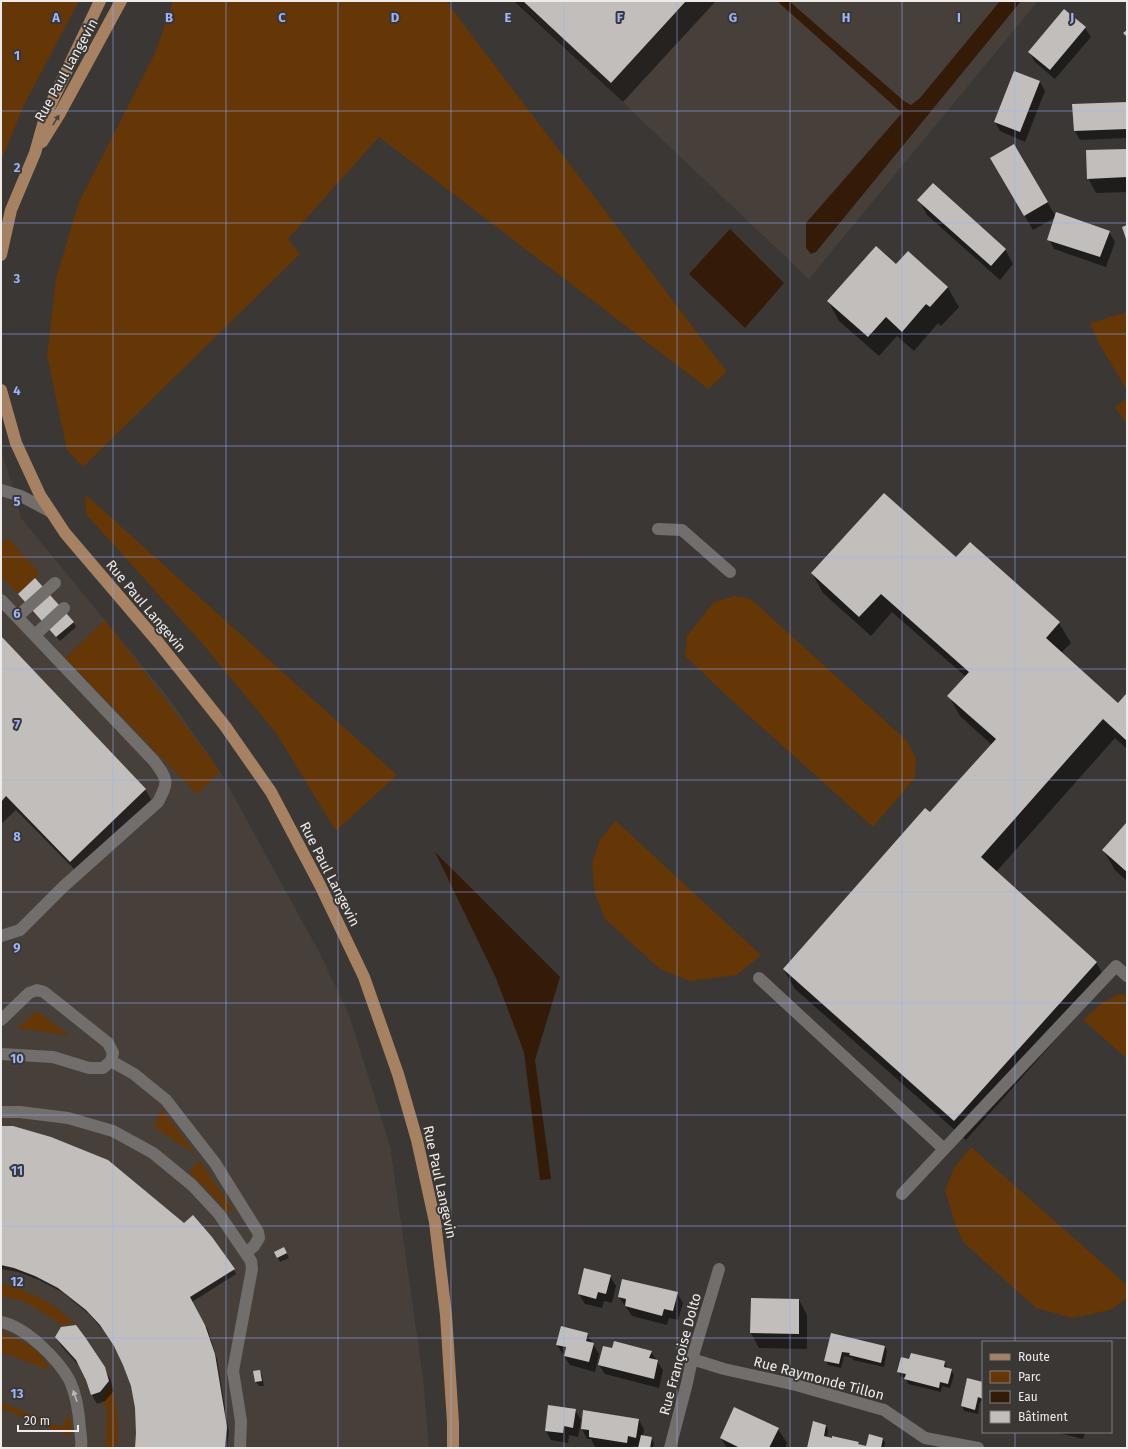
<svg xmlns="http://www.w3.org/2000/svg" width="1128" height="1449" viewBox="0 0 1128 1449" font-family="'Fira Sans',sans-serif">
	<rect width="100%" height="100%" fill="#3a3734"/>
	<path fill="#47403a" d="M516,1H1038L809,279Z
		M1,451L12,484L21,518L167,696L220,771L319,952L349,1015L390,1146L423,1378L429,1448H1Z"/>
	<path fill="#653606" d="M1,1H79L24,105L1,161Z
		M173,1H446L727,372L708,389L379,137L288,239L300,254L83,467L67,450L47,356L56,278L79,202L155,53Z
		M1127,312V391C1115,368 1099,348 1090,323Z
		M1127,398V425L1115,407Z
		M85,494L397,775L336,831L276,733L200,641L86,514Z
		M8,538L37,570L39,575L18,594L1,576V545Z
		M735,596L751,599L907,741L916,759L915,778L873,827L727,696L685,656L687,636L714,602Z
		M105,620L220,771L197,794L65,658Z
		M615,821H616L761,955L737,975L690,981L660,969L605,919L595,894L592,863L600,840Z
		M1120,994L1127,995V1059L1083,1020L1103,1002Z
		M37,1011L70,1036L17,1028Z
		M162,1109L196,1155L154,1127Z
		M971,1147L1127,1285V1298L1112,1309L1092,1314L1072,1318L1036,1308L963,1242L954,1221L945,1190L954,1168Z
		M199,1160L233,1210L228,1213L210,1192L189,1172Z
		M1,1284C28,1289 56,1304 74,1324L60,1325L55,1320L23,1301L1,1296Z
		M1,1332C17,1337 46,1352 49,1370L1,1352Z
		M112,1386C117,1407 120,1427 117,1448H105L107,1415L103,1397L108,1387Z
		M1,1402L62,1427L68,1415H69C71,1422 74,1430 69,1436L1,1408Z"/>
	<path fill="#331b07" d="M777,1H789L904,101L911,105L920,98L1000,1H1021L816,252L811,254L806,248V223L902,113Z
		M730,229L784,283L745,328L689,274Z
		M435,852L560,977L535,1060L551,1179L540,1180L524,1052L496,978Z"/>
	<path fill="#0007" d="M514,1H716L623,102Z
		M1085,28L1091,37L1055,79L1035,62L1029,52Z
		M1040,82L1045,91L1025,142L1000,131L995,122Z
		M1127,103V138L1080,140L1075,131Z
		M1014,145L1056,217L1109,232L1115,242L1106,267L1054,249L1049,239L1056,217L1033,230L991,159Z
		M1127,150V192L1096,193L1088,178Z
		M919,200L1005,249L1013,264L1000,280L927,215Z
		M908,252L948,288L959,307L941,326L938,323L914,351L897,336L879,356L839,321L828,301L896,266Z
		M970,543L1059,623L1071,643L1061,653L1118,705L1127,697V749L1115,738L996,872L1096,962L1107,982L966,1140L795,989L784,970L992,745L960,716L949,696L966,677L892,612L871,636L823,593L812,573L956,559Z
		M19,594L73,622L76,627L60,641Z
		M1,637L145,789L154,804L76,871L16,810L1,824Z
		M1127,824V881L1115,870L1103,850Z
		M1,1127L234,1270L236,1274L192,1302L208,1330L217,1359L229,1432L227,1448H136V1408L132,1386L124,1365L116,1348L103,1330L89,1314L62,1292L39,1280L18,1272L1,1269Z
		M284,1248L289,1258L280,1262L275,1253Z
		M610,1276L616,1286L612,1303L604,1301L602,1308L585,1304L579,1294Z
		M677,1293L683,1303L678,1320L669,1318L667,1325L632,1316L619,1297Z
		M799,1300L807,1315V1349L759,1348L751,1333Z
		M587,1334L599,1354L595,1372L570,1365L557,1345Z
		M832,1334L885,1347L887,1351L884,1367L853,1360L852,1358L844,1356L841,1368L828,1365L826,1360Z
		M56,1337L104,1368L110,1378L114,1391L105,1401L97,1404L92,1395L87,1379L81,1368L62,1347Z
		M651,1352L663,1370L659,1388L605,1374L599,1365Z
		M944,1362L947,1367L946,1369L951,1370L954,1375L950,1388L942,1386L941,1392L908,1384L906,1378L901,1377L899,1372Z
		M259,1371L262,1375L264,1386H259L256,1382L254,1372Z
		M983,1383V1402H980L978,1414L964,1411L962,1406Z
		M575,1410L581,1420L578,1437L569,1435L568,1443L551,1440L546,1431Z
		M639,1420L644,1430L643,1437L651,1438L654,1443L653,1448H639L640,1447L633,1446V1448L595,1447L591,1439H587L582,1429Z
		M826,1426L828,1430L827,1438L858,1443L860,1446L867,1447L883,1439L885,1443L884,1448H808Z
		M778,1429L787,1443L785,1448H727L721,1438Z
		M1055,1432H1085L1083,1439Z"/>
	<path fill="#c2bebb" d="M523,1H686L611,83Z
		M1064,9L1086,27L1050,70L1028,52Z
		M1127,30V37L1123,33Z
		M1014,71L1040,81L1020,132L994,122Z
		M1127,102V129L1074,131L1072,104Z
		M1014,144L1048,202L1024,216L990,158Z
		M1127,149V177L1087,179L1086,150Z
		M933,183L1006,249L991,266L917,200Z
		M1056,212L1110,231L1100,257L1047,240Z
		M1127,225V242L1122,227Z
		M876,246L896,264L908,251L948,287L930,307L926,304L902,332L886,317L868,337L827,301Z
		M884,493L956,557L970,542L1060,622L1046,638L1118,703L1126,694L1127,695V741L1103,719L981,857L1097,962L954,1121L783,969L925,808L930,812L996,739L947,696L969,672L881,594L859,617L811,573Z
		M35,578L74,622L56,637L18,594Z
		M1,636L146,789L70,862L6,796L1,802Z
		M1127,822V872L1102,850Z
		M1,1126H13L51,1137L108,1160L184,1223L193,1215L212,1237L235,1269L190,1297L205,1325L215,1354L227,1427L225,1448H135L136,1433L135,1408L131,1386L123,1365L114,1346L100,1325L86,1310L58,1288L35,1276L14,1268L1,1265Z
		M284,1247L287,1253L277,1258L274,1252Z
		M584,1268L611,1275L606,1294L598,1292L596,1299L578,1294Z
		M622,1279L678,1292L673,1311L664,1309L662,1316L625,1306L626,1299L618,1297Z
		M751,1298L799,1299V1334L750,1333Z
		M76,1325L85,1337L105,1367L109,1381L100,1392L91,1395L86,1380L76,1360L55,1337L61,1327Z
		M561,1326L588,1333L586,1341L594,1343L589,1362L564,1356L566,1347L556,1345Z
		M831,1333L885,1346L881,1363L849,1355L850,1353L842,1352L839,1364L824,1361Z
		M614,1341L652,1351L649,1358L658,1360L654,1379L598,1365L603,1346L612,1348Z
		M911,1353L945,1361L944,1367L952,1369L948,1384L940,1382L939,1388L904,1379L906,1374L897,1372L901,1357L909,1359Z
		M260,1370L262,1381L255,1382L253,1371Z
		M967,1378L983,1382V1399L978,1397L975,1410L961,1406Z
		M548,1405L576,1409L573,1428L564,1426L563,1433L545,1431Z
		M734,1407L779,1428L769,1448H740L720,1438Z
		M583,1410L639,1419L636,1438L628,1436L627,1443L589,1437V1430L581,1429Z
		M813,1421L826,1425L824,1436L832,1438V1436L859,1442L858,1444L866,1446L869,1434L883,1438L881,1448H807Z
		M641,1435L652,1437L650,1448H638Z"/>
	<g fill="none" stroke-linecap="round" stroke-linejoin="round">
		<path stroke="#716e6b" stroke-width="12" d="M1,490L21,496L51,512
			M658,529L682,530L730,572
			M1,600L154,761C168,780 169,781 158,802L63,887L20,930L1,936
			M17,617L55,583
			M35,635L64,608
			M759,978L944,1149
			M1,1020L29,993L37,990L44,992L108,1043L113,1053L111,1061L103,1068H89L53,1057L1,1054
			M111,1061L134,1074L166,1100L215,1163L258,1232L259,1238L254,1246L246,1253
			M1,1112H20L68,1118L113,1131L153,1153L192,1185L219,1214L251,1261L252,1269L233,1371L241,1421L240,1448
			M902,1194L1116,966L1127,976
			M1,1322C26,1327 58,1359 70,1381C77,1397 79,1413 80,1429C81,1436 82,1442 81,1448
			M692,1359L724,1369L796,1385L884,1410L925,1438L978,1448
			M670,1448L687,1383L692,1359L719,1269"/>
		<path stroke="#a68162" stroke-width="12" d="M42,142L60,113L121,1
			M1,255L11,210L35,153L46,114L100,1
			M1,390L16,443L40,495L65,533L158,642L225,726L271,792L320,885L364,977L398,1074L417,1140L435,1222L446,1315L453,1423V1448"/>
	</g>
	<defs><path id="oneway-solid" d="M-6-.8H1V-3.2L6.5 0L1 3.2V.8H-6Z"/></defs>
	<use fill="#4a423b" href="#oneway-solid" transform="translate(56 120) rotate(-58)"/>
	<use fill="#bcbab8" href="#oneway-solid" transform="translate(75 1396) rotate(-109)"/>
	<path fill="none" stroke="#9ab5fd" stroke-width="1" stroke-opacity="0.55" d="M113,1V1448M226,1V1448M338,1V1448M451,1V1448M564,1V1448M677,1V1448M790,1V1448M902,1V1448M1015,1V1342M1,111H1127M1,223H1127M1,334H1127M1,446H1127M1,557H1127M1,669H1127M1,780H1127M1,892H1127M1,1003H1127M1,1115H1127M1,1226H1127M1,1338H1127M1015,1432V1448"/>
	<g text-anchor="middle" stroke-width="4" stroke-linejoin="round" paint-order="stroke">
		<g font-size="14" fill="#eeeceb" stroke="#3a3734">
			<text transform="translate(66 70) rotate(-61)" y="5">Rue Paul Langevin</text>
			<text transform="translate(146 606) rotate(50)" y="5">Rue Paul Langevin</text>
			<text transform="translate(330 874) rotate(63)" y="5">Rue Paul Langevin</text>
			<text transform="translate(440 1182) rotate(78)" y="5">Rue Paul Langevin</text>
			<text transform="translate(680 1354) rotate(-75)" y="5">Rue Françoise Dolto</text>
			<text transform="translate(819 1378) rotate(15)" y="5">Rue Raymonde Tillon</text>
		</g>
	</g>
	<g font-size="13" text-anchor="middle" font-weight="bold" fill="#9ab5fd" stroke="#3a3734" stroke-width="4" stroke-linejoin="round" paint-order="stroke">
		<text x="56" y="22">A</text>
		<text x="169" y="22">B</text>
		<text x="282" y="22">C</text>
		<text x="395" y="22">D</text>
		<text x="508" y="22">E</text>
		<text x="620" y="22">F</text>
		<text x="733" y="22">G</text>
		<text x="846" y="22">H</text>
		<text x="959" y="22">I</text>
		<text x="1072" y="22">J</text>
		<text x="17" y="60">1</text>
		<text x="17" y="172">2</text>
		<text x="17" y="283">3</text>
		<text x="17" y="395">4</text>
		<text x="17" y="506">5</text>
		<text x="17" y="618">6</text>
		<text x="17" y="729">7</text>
		<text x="17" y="841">8</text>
		<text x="17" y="952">9</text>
		<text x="17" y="1063">10</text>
		<text x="17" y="1175">11</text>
		<text x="17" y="1286">12</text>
		<text x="17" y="1398">13</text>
	</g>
	<rect width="1128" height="1449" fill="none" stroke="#eeeceb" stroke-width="4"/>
	<rect x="982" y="1341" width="130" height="92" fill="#3a3734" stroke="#827f7d"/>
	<rect x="990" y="1354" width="20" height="6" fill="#a68162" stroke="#827f7d"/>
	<text x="1018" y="1361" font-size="12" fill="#eeeceb">Route</text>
	<rect x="990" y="1371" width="20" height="12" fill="#653606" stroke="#827f7d"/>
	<text x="1018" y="1381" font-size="12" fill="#eeeceb">Parc</text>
	<rect x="990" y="1391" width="20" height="12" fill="#331b07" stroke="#827f7d"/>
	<text x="1018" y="1401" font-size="12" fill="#eeeceb">Eau</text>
	<rect x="990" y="1411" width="20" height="12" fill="#c2bebb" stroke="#827f7d"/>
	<text x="1018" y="1421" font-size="12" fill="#eeeceb">Bâtiment</text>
	<path d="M18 1425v6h60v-6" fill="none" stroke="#eeeceb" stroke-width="2"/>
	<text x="24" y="1425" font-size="12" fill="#eeeceb" stroke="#3a3734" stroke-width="3" paint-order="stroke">20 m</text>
</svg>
